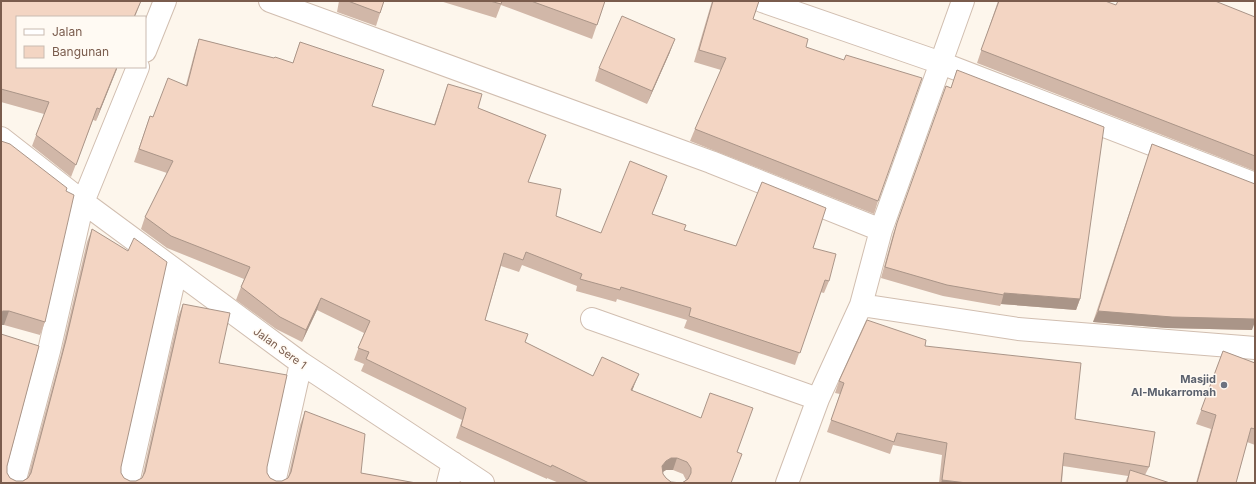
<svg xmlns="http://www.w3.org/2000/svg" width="1256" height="484" viewBox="0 0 1256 484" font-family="Inter,sans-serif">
	<rect width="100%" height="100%" fill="#fdf6ec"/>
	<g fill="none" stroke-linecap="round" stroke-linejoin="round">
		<g stroke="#d1beb0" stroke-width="24">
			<path id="minor" d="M270,1L711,162L881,230
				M762,1L941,63L1255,184
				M145,51L165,1
				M1,138L83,202L301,363L483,483
				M861,305L1018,329L1255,348
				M592,319L818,399
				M14,483L49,351L83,202L138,67
				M128,483L176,271
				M274,483L301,363
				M448,483L453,463
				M787,483L818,399L861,305L881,230L963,1"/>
		</g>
		<use href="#minor" stroke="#fff" stroke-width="22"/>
	</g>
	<path fill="#d1b7a8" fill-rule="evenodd" d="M1,1H141L135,17H17L117,67L96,121L93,120L71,177L32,146L44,114L1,102Z
		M339,1H384L376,26L337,12Z
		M440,1H605L592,39L501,5L496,18Z
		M712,1H759L753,19L806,47L878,201L874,214L690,141L695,129L721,70L694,62Z
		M998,1L1116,5L1255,17V171L977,63Z
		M199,39L293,63L300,42L372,106L434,125L448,84L478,108L546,135L528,182L556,216L601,233L663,188L652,214L684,230L736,246L813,248L829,281L824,293L820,292L795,365L684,328L687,320L617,299L616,302L576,291L577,286L522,265L519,272L501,266L485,320L525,342L593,376L634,386L632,391L737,452L731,483H559L547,478V479L456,438L462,420L361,371L364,364L354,360L364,333L317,310L302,342L276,329L236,300L244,279L167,248L141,229L145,217L167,173L134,162L150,116L153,117L186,85L195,51ZM666,470H673L683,474L686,480L682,483L671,482L666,478L663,474V472Z
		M670,52L647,104L595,81L599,68Z
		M957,70L1080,299L1076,310L1001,304L1000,306L943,296L881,278L893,234L946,86L951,88Z
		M1,141L66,191L45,322L40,335L4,325H1Z
		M1152,144L1252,330L1167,328L1093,322Z
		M92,229L121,467V473L124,478L130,481H136L142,478L178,317L183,304L219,363L267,467V473L270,478L276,481H282L288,478L300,425L305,411L361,473L416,483H1L7,466V473L10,478L16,481H23L28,477L61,354L87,242Z
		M925,346L1075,419L1149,467L1145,475L1170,483H1125L1128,476L1063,466L1062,483H939L942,455L893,445L890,454L827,432L840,394L835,393L839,381Z
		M1223,351L1255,363V445L1247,442L1236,483H1196L1211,429L1196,424Z"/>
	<path fill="#aa9588" d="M675,39L670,52L647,104L652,91Z
		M117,67V69L96,121L100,109Z
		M1004,293L1080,299L1076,310L1001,304Z
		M321,298L317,310L302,342L306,330Z
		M3,311H9L4,325H1V312Z
		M1098,311L1255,319V322L1252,330L1167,328L1093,322Z
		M639,374L634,386L627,402L631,390Z
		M671,458H677L673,470H666L661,473L662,466L666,461Z
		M942,480L967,483H941Z"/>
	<path fill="#f3d5c3" stroke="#aa9588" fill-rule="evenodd" d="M1,1H141L134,17H17V67H117L100,109L97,108L76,165L36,135L49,102L1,89Z
		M348,1H384L380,13Z
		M490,1H502L501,4Z
		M531,1H605L597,25Z
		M713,1H759L753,19L808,39L806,47L844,60L846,55L922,78L878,201L695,129L726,58L699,50Z
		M999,1H1105L1116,5L1118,1H1215L1255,17V156L981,50Z
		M622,16L675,39L652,91L599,68Z
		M199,39L274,58L275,57L293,63L300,42L384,70L372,106L435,125L448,84L482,94L478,108L546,135L528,182L561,189L556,216L601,233L630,161L667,176L652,214L686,225L684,230L736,246L762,182L826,208L813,248L836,254L829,281L825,280L800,353L689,316L691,308L621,287L620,290L580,279L582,274L526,252L523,260L504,253L485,320L528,334L525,342L593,376L602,357L639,374L631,390L701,418L710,393L753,408L737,452L742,454L731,483H589L552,465L551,467L461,426L466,408L366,359L369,352L358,348L370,321L321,298L306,330L280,317L241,287L250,267L171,236L145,217L173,161L139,149L150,116L153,117L168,78L187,86ZM671,458H677L687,462L691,468V473L688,479L682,483L671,482L666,478L663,474L662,466L666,461Z
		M957,70L1104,127L1080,299L1004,293V295L947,285L885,267L897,223L946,86L951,88Z
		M1,141L10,144L67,188L66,191L74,195L45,322L9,311H3L1,312Z
		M1152,144L1255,184V319L1172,317L1098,311Z
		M92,229L128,251L134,238L167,262L121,467V473L124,478L130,481H136L142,478L145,472L183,304L230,313L219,363L287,375L267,467V473L270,478L276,481H282L288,478L291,472L305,411L365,434L361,473L416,483H1V334L39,346L7,466V473L10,478L16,481H23L28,478L31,473L66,340Z
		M867,320L926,340L925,346L1081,363L1075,419L1155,432L1149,467L1064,453L1061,483H967L942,480L947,443L897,433L894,442L831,420L844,383L839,381Z
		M1223,351L1255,363V429L1251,428L1236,483H1197L1216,415L1201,410Z
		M1130,470L1170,483H1127Z"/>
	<circle fill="#6b7280" stroke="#fffaf3" stroke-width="1.5" cx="1224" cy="385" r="4"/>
	<g text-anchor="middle" stroke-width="3" stroke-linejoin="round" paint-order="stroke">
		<g font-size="11" fill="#7a5c4d" stroke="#fffaf3">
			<text transform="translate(280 348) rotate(36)" y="4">Jalan Sere 1</text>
		</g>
		<g font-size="11" font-weight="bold" fill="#5b616d" stroke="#fffaf3" text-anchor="end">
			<text x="1216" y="383">Masjid<tspan x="1216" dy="13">Al-Mukarromah</tspan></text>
		</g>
	</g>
	<rect width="1256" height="484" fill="none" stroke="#7a5c4d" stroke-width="4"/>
	<rect x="16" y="16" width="130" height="52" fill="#fffaf3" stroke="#cabbb1"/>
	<rect x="24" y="29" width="20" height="6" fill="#ffffff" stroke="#cabbb1"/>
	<text x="52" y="36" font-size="12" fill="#7a5c4d">Jalan</text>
	<rect x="24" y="46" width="20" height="12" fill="#f3d5c3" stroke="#cabbb1"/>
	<text x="52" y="56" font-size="12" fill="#7a5c4d">Bangunan</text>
</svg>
